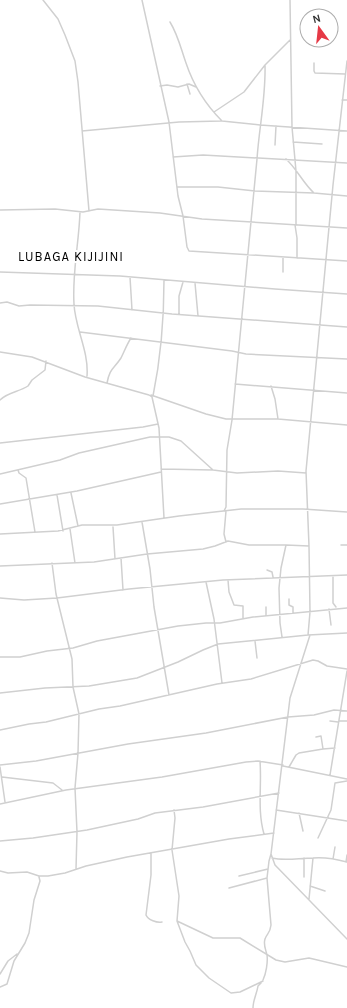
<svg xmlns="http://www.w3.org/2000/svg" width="347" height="1008" viewBox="0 0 347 1008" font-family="Karla,sans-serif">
	<rect width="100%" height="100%" fill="#fff"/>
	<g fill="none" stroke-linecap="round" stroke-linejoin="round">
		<path stroke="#d0d0d0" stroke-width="1.5" d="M43,0L58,19L65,35L75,61L78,82L89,211
			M142,0L169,122L178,196L183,216
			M290,0L292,127L296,171V225
			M170,22C178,35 181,49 186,63C193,84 206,105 222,121L260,125L347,131
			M314,63V71L315,73L345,74
			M187,84L190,94
			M160,86L167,85L178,87L189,84L196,87
			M342,100H347
			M214,112L244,92L265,65L290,40
			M82,131L179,122L221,121
			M293,142L322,144
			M275,145L276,126
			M173,157L203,155L347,163
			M286,159C297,169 303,183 314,193
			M177,187H218L255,191L314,193L347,196
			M0,210L55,209L83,212L98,209L160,213L202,219L347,228
			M80,212C79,243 72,273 74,304C75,328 89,351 87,376
			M183,216L187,247L189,251L347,261
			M295,225L297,238V258
			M0,272L120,276L275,289L347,294
			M283,272V258
			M130,277L132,310
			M195,283L198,316
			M0,303L7,302L19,306L30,305L98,306L172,314L347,327
			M179,314V296L183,282
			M80,332L232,351L246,354L347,359
			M0,352L32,357L85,377L149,395L152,397L159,428L164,518
			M107,383C110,368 113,370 121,358C124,352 127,344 131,338
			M235,384L347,393
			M271,386L275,399L278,419
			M151,395L206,414L226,419H278L347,425
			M153,396C161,357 164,320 164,280
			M0,400C8,392 19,392 28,386L32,380L45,370L46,361
			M0,443L143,427L158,424
			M161,469L213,470
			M18,470L19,473L26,478L35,532
			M0,474L60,460L79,453L150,437H169L181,441L213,470L237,473L278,471L306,473
			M71,493L78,526
			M57,495L63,531
			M0,504L77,491L161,472
			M224,511L226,507L227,450L232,420C240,333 249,246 257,159C259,128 266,97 265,65
			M142,522L150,569L154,607L169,695
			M113,527L115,559
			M70,529L75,563
			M0,534L58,531L82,525H117L179,516L241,509H303L347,512
			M226,542L224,534L226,511
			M286,545L309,546
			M341,545H347
			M121,558L123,590
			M52,563L56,594L72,659L73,687L79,714L78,753L75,788L77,832L76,869
			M0,566L94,562L147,554L203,549L215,546L228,541L249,545H286L281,568L279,588L280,623L282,637
			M267,570L272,572L273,577
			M333,576V603L336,607
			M228,580L229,592L234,605L243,606V618
			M206,582L214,619L222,683
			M0,598L24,600L57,598L129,589L223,580L347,575
			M289,599V605L293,607V613
			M266,607V616
			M329,609L331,625
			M308,635L310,612L309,546L306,471L333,185L347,61
			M310,635L290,698L271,854L275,865L347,939
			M255,641L257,658
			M0,657H20L47,651L73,648L97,641L178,626L206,623H220L253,617L347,608
			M0,693L45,688L89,686L137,678L178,662L203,650L218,644L308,635L347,633
			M330,721L338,722
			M339,721H347
			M0,730L29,724L46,722L99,709L120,706L217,684L251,679L313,660L318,661L327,666L347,669
			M316,737L321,736L323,749L335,748
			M260,761C262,785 257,810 264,834
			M0,765L36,761L128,744L206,733L288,717L314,715L334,710L347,711
			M283,766L347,779
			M0,767L5,802
			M289,767L296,755L299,753L323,749
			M330,775L347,671
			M2,777L53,783L62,790
			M0,804L66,790L162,777L246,762L258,761L283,765
			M174,810L175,818L172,850L179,896L177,921L185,942L190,951L196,965L209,978L231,993L240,992L263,981
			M276,810L347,821
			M299,813L303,831
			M318,838L331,810L335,783L347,781
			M0,841L33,838L87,830L138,819L155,813L203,807L279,793
			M151,853V875L146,915C148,920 157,923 162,922
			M272,858C285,861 299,858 313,858C324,857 336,859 347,862
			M304,858V877
			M333,859L335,847
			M346,862L347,855
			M0,871L8,873L27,872L39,876H48L65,873L86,866L127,857L229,839L274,833
			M239,876L268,869
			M310,886L325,891
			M229,888L267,878
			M309,899L313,858
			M177,921L213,938H240L276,960L285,962L309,958L347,967
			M0,974L8,961L17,954
			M263,980C266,974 268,962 267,955C266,950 263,945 265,939C267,933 270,934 271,925L267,878L269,861L271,854
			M0,987L7,984L14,961L25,943L29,933L34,900L40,881L39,877
			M253,1008C253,1000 257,993 258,986L261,983"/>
	</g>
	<g text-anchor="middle" stroke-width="4" stroke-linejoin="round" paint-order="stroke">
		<g font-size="13" letter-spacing="1" fill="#000" stroke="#fff">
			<text x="71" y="261">LUBAGA KIJIJINI</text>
		</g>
	</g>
	<g transform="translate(319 28) rotate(345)"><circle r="19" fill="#ffffff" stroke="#adadad"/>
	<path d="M0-3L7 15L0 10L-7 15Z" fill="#e63946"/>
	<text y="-6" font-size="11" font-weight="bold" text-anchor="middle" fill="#333333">N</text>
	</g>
</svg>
